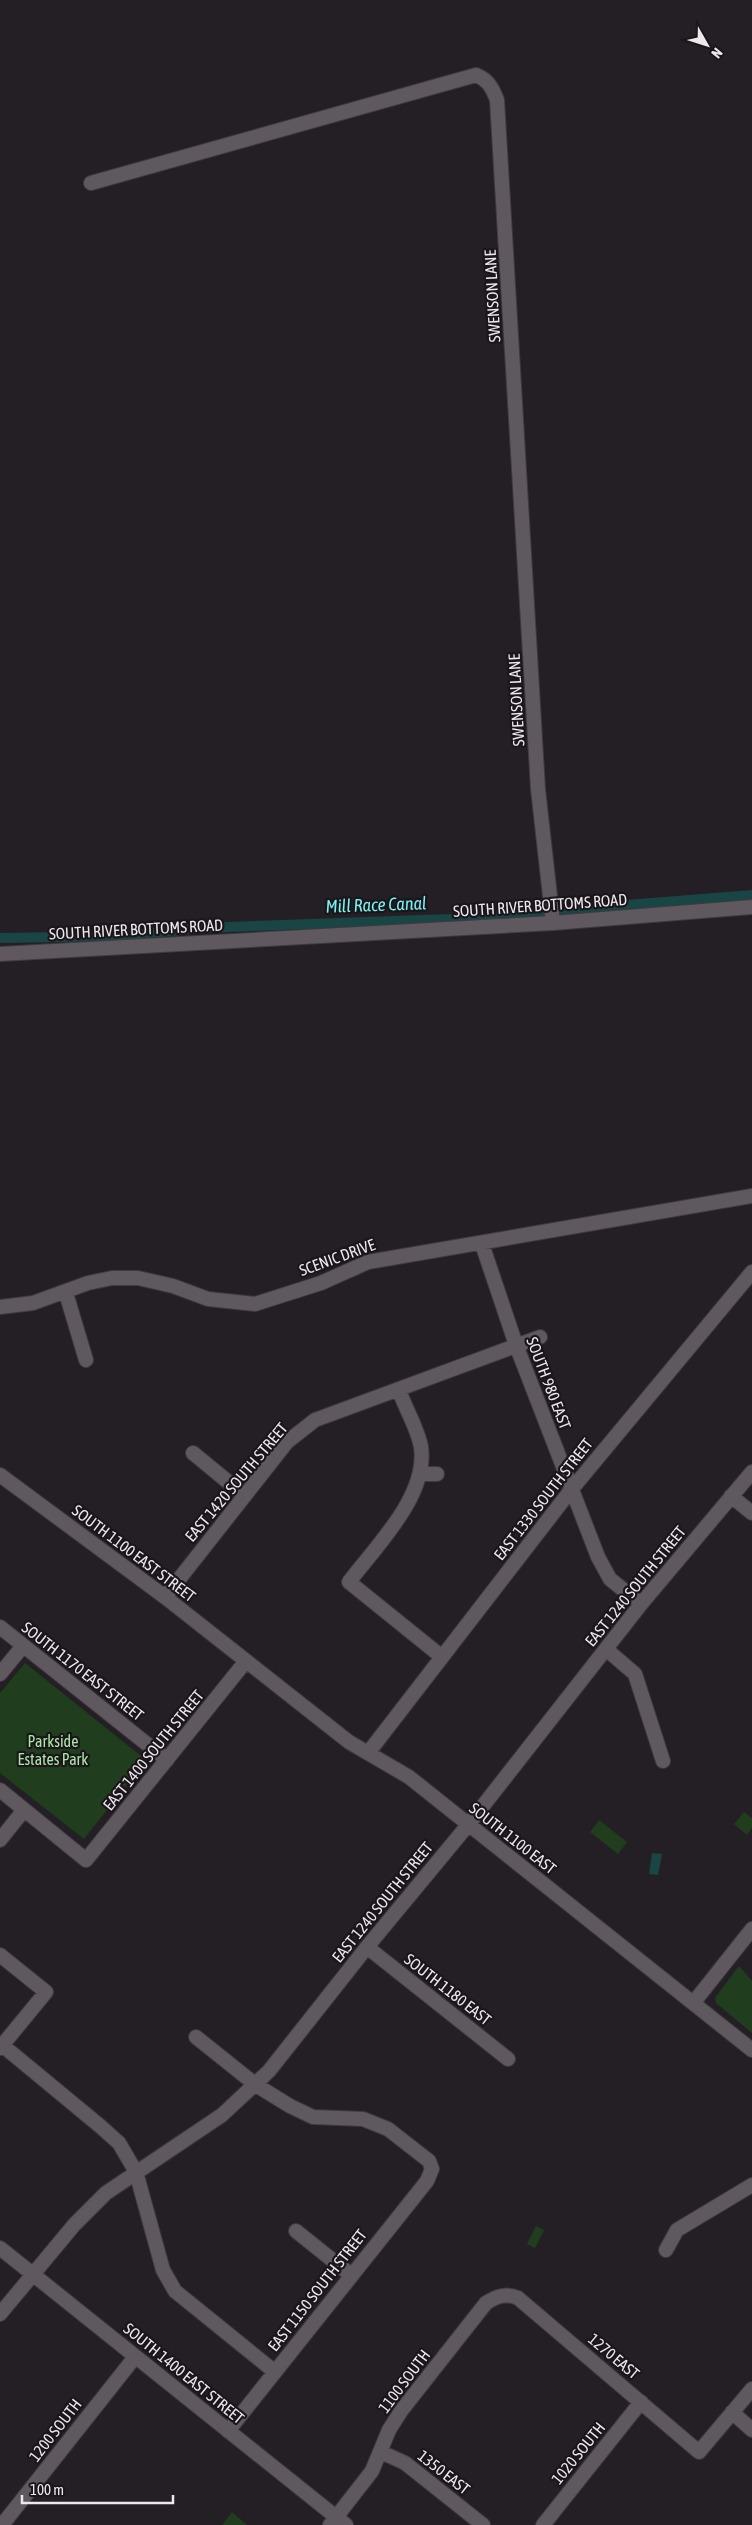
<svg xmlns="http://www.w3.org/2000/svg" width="752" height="2525" viewBox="0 0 752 2525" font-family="'Asap Condensed',sans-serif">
	<rect width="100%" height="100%" fill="#241f24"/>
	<path fill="#203e1e" d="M25,1663L146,1760L84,1839L0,1773V1693Z
		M744,1812L752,1818V1828L747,1835L734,1824Z
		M599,1820L627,1842L618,1854L590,1832Z
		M739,1966L752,1981V2033L716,2003L715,1998Z
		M536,2226L544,2230L535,2248L527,2244Z
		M232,2512L247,2525H222Z"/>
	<path fill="#1a4545" d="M652,1853L662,1854L658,1875L649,1874Z"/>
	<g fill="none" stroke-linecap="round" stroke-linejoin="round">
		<path stroke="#1a4545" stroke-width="10" d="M0,938L122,936L200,928L451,919L752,895"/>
		<g stroke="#3e3a3e" stroke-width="16">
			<path id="minor" d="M91,183L476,75C488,80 492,87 497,100L538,789L553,923
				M0,954L553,923L752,907
				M482,1244L516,1345L598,1557L610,1579L641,1604
				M66,1293L86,1360
				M0,1307L33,1303L88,1283L112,1278H138L173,1286L208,1299L255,1304L321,1283L368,1262L752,1196
				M399,1390C405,1408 418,1429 421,1447C428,1496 376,1546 349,1582L442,1657
				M193,1453L244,1495
				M420,1474H437
				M0,1475L165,1597L349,1742L409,1777L752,2050
				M731,1496L752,1513
				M165,1597L287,1442L315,1420L540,1337
				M0,1627L167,1760
				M606,1649L635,1674L663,1761
				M0,1674L23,1646
				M368,1753L571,1490L752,1272
				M0,1790L86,1860L246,1661
				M0,1840L24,1810
				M367,1947L508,2059
				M0,1955L46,1992L0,2048
				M694,2002L752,1929
				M196,2037L256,2085L290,2106L313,2117L363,2119L388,2129L429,2161L432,2169L427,2181L228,2431
				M2,2045L100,2126L119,2143L136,2172L163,2270L175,2291L275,2372
				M296,2231L351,2275
				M0,2248L346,2525
				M666,2250L677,2230L752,2185
				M0,2314L74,2225L106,2193L222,2115L269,2071L367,1947L468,1825L641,1604L752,1472
				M732,2412L752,2430
				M381,2452L405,2463L483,2525
				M2,2525L135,2357
				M330,2525L372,2471L389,2430L401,2411L486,2303C497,2296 506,2293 518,2298L699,2452L752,2389
				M543,2525L641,2402"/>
		</g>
		<use href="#minor" stroke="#5f595f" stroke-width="14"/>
	</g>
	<g text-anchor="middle" stroke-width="4.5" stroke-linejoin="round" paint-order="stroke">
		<g font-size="16" fill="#ece8ec" stroke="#1b161b">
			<text transform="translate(492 296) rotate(-93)" y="6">SWENSON LANE</text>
			<text transform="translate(516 700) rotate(-93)" y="6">SWENSON LANE</text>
			<text transform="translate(540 905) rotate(-4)" y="6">SOUTH RIVER BOTTOMS ROAD</text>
			<text transform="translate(136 929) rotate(-3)" y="6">SOUTH RIVER BOTTOMS ROAD</text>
			<text transform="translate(337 1257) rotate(-20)" y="6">SCENIC DRIVE</text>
			<text transform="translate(549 1383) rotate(69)" y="6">SOUTH 980 EAST</text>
			<text transform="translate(236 1482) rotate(-50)" y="6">EAST 1420 SOUTH STREET</text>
			<text transform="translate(543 1499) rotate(-52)" y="6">EAST 1330 SOUTH STREET</text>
			<text transform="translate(134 1553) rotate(37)" y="6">SOUTH 1100 EAST STREET</text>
			<text transform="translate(635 1586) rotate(-51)" y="6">EAST 1240 SOUTH STREET</text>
			<text transform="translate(83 1671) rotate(38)" y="6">SOUTH 1170 EAST STREET</text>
			<text transform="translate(153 1750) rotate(-51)" y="6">EAST 1400 SOUTH STREET</text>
			<text transform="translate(513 1838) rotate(38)" y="6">SOUTH 1100 EAST</text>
			<text transform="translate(382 1902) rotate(-51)" y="6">EAST 1240 SOUTH STREET</text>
			<text transform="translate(448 1989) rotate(38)" y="6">SOUTH 1180 EAST</text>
			<text transform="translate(317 2290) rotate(-52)" y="6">EAST 1150 SOUTH STREET</text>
			<text transform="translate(614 2356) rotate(40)" y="6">1270 EAST</text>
			<text transform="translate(184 2373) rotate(39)" y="6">SOUTH 1400 EAST STREET</text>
			<text transform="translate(404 2381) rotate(-53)" y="6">1100 SOUTH</text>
			<text transform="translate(55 2430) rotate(-52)" y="6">1200 SOUTH</text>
			<text transform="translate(578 2453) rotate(-51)" y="6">1020 SOUTH</text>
			<text transform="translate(444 2472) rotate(38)" y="6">1350 EAST</text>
		</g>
		<g font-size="16" fill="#aae7a5" stroke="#1b161b">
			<text x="53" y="1747">Parkside<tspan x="53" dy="18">Estates Park</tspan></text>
		</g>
		<g font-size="18" font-style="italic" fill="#7af2f3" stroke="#1b161b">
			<text transform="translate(376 905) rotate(-2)" y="6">Mill Race Canal</text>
		</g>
	</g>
	<g transform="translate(707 45) rotate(129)" stroke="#1b161b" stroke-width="4" paint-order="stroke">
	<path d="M0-4L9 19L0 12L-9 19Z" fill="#ece8ec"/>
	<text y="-8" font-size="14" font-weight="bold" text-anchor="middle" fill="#ece8ec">N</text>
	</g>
	<path d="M22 2495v8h151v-8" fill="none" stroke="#ece8ec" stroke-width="2.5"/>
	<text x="30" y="2495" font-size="15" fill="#ece8ec" stroke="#1b161b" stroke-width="4" paint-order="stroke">100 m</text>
</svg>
